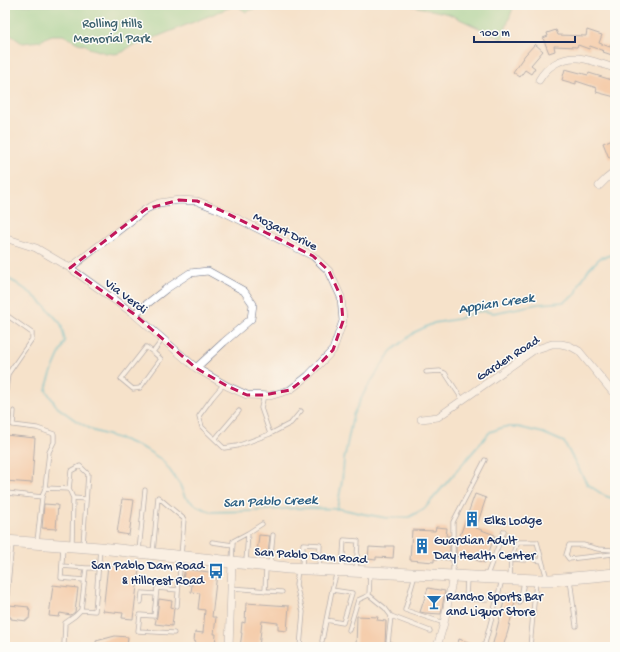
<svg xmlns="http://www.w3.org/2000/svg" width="620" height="652" viewBox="0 0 620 652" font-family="'Gochi Hand',sans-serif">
	<rect width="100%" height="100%" fill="#fdfcf7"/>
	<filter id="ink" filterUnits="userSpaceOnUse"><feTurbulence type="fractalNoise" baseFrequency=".025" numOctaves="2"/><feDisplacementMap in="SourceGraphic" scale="8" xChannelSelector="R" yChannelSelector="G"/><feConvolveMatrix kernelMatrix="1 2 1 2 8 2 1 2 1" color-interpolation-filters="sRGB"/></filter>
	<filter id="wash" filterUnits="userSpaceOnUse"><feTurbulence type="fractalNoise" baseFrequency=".012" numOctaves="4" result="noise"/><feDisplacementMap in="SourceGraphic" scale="16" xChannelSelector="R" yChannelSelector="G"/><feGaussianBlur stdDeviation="0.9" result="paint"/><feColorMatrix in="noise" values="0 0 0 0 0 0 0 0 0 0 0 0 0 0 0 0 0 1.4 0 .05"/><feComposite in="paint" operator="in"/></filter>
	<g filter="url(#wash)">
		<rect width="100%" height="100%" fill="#f6e2cb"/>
		<path fill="#8ad795" stroke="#52837a" d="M5,5H236L134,46H131L123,52L115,54L106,53L89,48L86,45L78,43L63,35H52L47,37L41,41L22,43L5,31Z
			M236,5H257L254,9L246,12Z
			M409,5H514L502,39L449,14Z"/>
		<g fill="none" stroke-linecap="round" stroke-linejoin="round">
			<path stroke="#49b6c4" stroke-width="2" d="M5,277L16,283L32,294L46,307L61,324L65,341C58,358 50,372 46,390L57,407L75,420L94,431L124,440L145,449L162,460L171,472L180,485L185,497L197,506L211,512L254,511L299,508L341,509L364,514L387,518L409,517L424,509L490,432L504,427H518L543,433L564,442L587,484L605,496L615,499
				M337,509L342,481L344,460L353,415L365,391L391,351L415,332L434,323L458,319L475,312L484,311L493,313L538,304L564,302L576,294L580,283L589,269L600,258L615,254"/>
		</g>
		<g id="blocks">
			<path fill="#f3b386" d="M556,30L558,35L586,36L587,30L602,35L599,43L610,47L614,36H615V56L603,52L604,51L590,46L589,49L578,45L577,47L554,46L555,51L549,53L543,38L548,36L547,33Z
				M535,44L543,51L531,65L535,68L531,74L525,70L520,77L513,72L525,55Z
				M565,69L588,75L589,73L615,81V97L596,92L597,88L576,81V84L562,80Z
				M615,138V156L609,158L603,143Z
				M5,435L35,438L32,483L5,481Z
				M475,494L486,498L476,528L495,535L485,563L466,557L465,559L456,556V541H458Z
				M122,499L134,500L129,535L117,533Z
				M44,504L58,505L56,529L42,528Z
				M436,527L447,528L446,536H450V560L434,559V562L410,560L412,530L435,531Z
				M259,535L270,536L268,554L257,553Z
				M386,546H394L393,558L376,557V560L368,559L369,547L386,548Z
				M108,565L139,569L133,619L122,618L123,613L103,611Z
				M185,569L217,573L212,617H216L214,634H216L215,647H195L196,642L194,641L195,632L203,633L205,610L198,609L200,593L191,592L192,585L182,583Z
				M53,585L78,588L75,612L71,615L60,613L59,617L49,616Z
				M428,588L445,591L441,614L425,613L420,612Z
				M506,594L516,597L508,631L503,647H492Z
				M159,599L172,601L171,607L174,608L172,626L155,624L157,616Z
				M246,603L289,606L287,631L278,630V623L262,621L259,647H240L242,633H241L242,622L245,623Z
				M9,605L29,607L28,609L30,610L29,619H27V621L11,619V617H9Z
				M357,616L378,617L377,620L386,621L385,646H376V647H356Z
				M115,636L128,637L127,647H97L96,641Z
				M459,639L479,646V647H457Z"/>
		</g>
	</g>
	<g filter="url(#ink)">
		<use href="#blocks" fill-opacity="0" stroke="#686e84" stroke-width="1"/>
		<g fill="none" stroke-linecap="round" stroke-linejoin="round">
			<g stroke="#686e84" stroke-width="5">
				<path id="lane" d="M5,314L32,333V339L8,374
					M153,352L161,359L140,388L133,389L121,379L146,347L153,352L163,339
					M426,372L440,371L445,373L462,399
					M5,373L8,374L6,390L5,391
					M223,385L212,398L199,416L202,427L224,448L237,446L270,434
					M264,395L261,408L270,434L291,423L301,411
					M14,411L13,425L37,428L54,434V442L49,452L45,488L42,497
					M215,439L239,411
					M45,488L69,489
					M73,498L86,499
					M5,511L7,493L42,497L37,542
					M248,533L262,524
					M212,542L233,545
					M72,545L73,498L69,489L71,471L80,466L88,474L83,545
					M569,545H583L598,549L613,550V554L569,559L566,555Z
					M63,547L61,578L84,580
					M139,551L145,490
					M153,553L158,497L184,519L177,606
					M614,554H613L614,573
					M511,559L525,560
					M535,560L542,561
					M232,561L233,541L248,533L246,562
					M270,565L273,535
					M62,566L86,568
					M98,568H86L81,610L95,611L100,549
					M302,568L303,544L320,545L319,569
					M342,569L344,540L358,541L356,570
					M298,570L296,585L303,612L300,647
					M415,575L405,610L444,623
					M453,575V522L485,460
					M487,575L504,531
					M510,576L511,559L517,542H537L547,579
					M467,578L466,599L487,600
					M570,579L576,626
					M231,588L282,592
					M265,591L266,568
					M369,595L370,573
					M141,602L142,593L156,594
					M520,603L524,581
					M5,615L12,543
					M391,616L388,643L402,647
					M326,620L343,623L352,593L332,590
					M349,630L358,600L369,595L385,608L391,616L430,631
					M174,633L138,631L140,615L154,616L157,588L178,590
					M322,641L332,590L337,571
					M64,645L65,623L75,616L81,610
					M484,647L502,580
					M530,647L536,581"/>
			</g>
			<g stroke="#686e84" stroke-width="8">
				<path id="street" d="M539,80C547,66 562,57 578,58C591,59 603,65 615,68
					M599,186L606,179L615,172
					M5,238L36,248L70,268L134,314L196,368L227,386L247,395L270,396L290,390L308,376L333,350L343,321L341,297L329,271L313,256L220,210L197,201L179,200L159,203L146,209L70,268
					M134,314L166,289L190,273L208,271L244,291L253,304L251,319L224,342L196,368
					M421,419L438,417L534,350L552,344H561L570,346L579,351L615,395
					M229,647L232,562
					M437,647L444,623L453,576"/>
			</g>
			<g stroke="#686e84" stroke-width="12">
				<path id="primary" d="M5,541L100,548L288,568L536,580H551L615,574"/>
			</g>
			<use href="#lane" stroke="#fff" stroke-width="3.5"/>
			<use href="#street" stroke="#fff" stroke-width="7"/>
			<use href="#primary" stroke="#fff" stroke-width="11"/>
		</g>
	</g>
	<path d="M0 0H620V652H0ZM179,200L197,201L220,210L313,256L329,271L341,297L343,321L333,350L308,376L290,390L264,395H247L227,386L196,368L134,314L70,268L146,209Z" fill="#f6e2cb" fill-opacity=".55" fill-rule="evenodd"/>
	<path fill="none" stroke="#c2185b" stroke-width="3" stroke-dasharray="8 5" stroke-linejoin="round" d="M179,200L197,201L220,210L313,256L329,271L341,297L343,321L333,350L308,376L290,390L264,395H247L227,386L196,368L134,314L70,268L146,209Z"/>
	<defs>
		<g id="building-bare" transform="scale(1.2)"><path d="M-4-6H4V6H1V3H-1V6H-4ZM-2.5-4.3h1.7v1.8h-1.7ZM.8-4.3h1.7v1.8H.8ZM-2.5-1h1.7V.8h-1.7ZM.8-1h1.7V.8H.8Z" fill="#1f6fb2" stroke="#fdfcf7" stroke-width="2.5" paint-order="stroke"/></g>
		<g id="bus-bare" transform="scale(1.2)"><path d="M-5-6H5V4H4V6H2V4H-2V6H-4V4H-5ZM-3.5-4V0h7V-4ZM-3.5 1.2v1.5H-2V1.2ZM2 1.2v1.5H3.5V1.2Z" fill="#1f6fb2" stroke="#fdfcf7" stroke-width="2.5" paint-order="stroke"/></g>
		<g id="bar-bare" transform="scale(1.2)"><path d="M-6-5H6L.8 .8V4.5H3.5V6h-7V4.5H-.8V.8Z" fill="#1f6fb2" stroke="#fdfcf7" stroke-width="2.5" paint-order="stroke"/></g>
	</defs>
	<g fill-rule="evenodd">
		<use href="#building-bare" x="472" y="519"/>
		<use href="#building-bare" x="422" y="546"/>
		<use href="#bus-bare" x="216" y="571"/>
		<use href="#bar-bare" x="434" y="602"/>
	</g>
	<g text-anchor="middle" stroke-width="3" stroke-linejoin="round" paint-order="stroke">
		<g font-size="13" fill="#3c616e" stroke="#fdfcf7">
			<text x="112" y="27">Rolling Hills<tspan x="112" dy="15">Memorial Park</tspan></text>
		</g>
		<g font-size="13" fill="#1b2f5e" stroke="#fdfcf7">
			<text transform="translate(286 230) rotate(27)" y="5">Mozart Drive</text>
			<text transform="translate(127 295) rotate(37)" y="5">Via Verdi</text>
			<text transform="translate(507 357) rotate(-33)" y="5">Garden Road</text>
			<text transform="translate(311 554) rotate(4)" y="5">San Pablo Dam Road</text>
		</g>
		<g font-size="13" fill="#1b2f5e" stroke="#fdfcf7" text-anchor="start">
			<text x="484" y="524">Elks Lodge</text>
			<text x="434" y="544">Guardian Adult<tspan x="434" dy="15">Day Health Center</tspan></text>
			<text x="204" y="569" text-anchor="end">San Pablo Dam Road<tspan x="204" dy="15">&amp; Hillcrest Road</tspan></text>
			<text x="446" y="600">Rancho Sports Bar<tspan x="446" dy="15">and Liquor Store</tspan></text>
		</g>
		<g font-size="14" font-style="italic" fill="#2b5e82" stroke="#fdfcf7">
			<text transform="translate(496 302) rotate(-9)" y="5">Appian Creek</text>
			<text transform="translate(270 500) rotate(-2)" y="5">San Pablo Creek</text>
		</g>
	</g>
	<rect width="620" height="652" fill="none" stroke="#fdfcf7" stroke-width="20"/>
	<path d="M474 36v6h101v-6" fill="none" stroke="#1b2f5e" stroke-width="2"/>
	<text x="480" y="36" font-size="12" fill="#1b2f5e" stroke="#fdfcf7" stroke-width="3" paint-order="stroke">100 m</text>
</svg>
